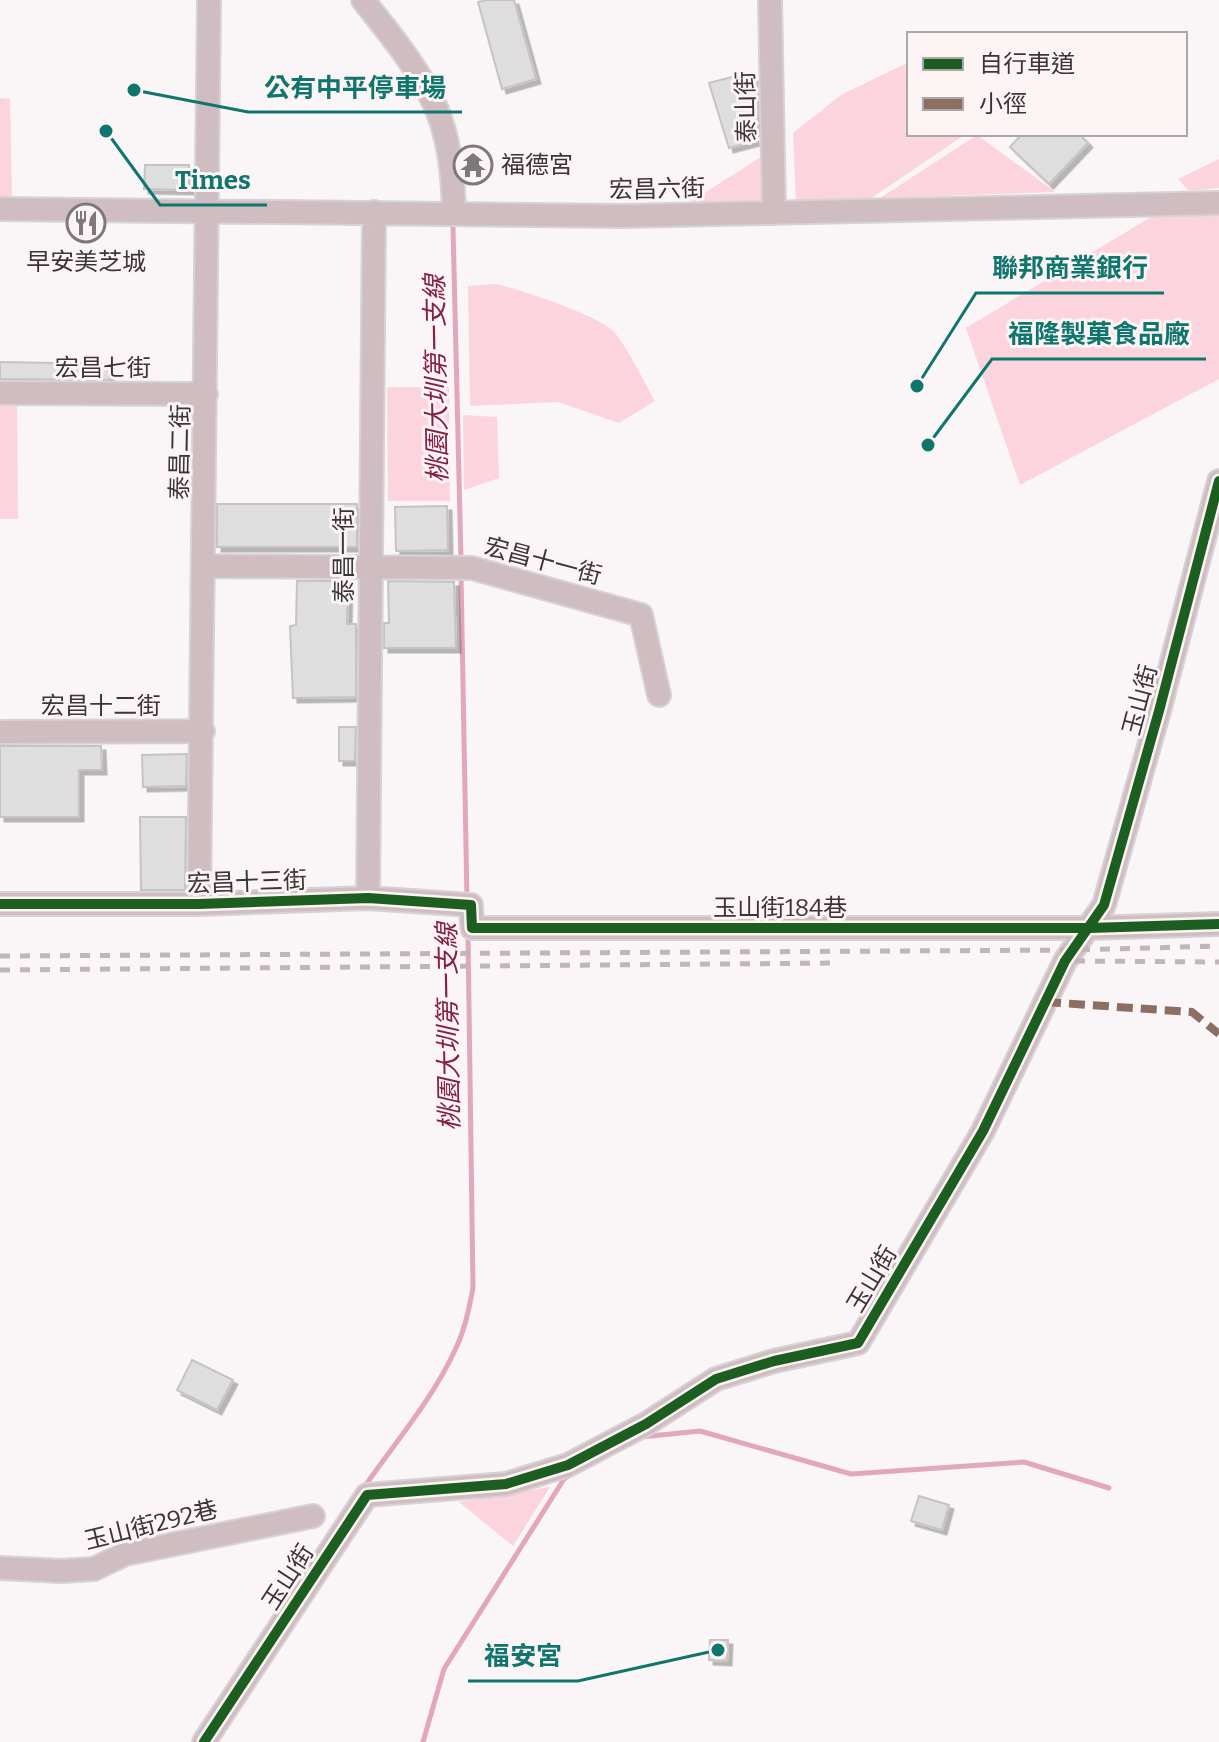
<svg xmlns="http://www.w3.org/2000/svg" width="1219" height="1742" viewBox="0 0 1219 1742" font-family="Bitter,'Noto Sans TC',serif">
	<defs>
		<filter id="shadow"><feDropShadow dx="4.5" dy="4.5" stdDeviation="0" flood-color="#0004"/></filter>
	</defs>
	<rect width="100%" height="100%" fill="#faf5f6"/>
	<path fill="#fcd4de" d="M909,62V134H966L870,199L796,202L793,133L841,95Z
		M0,98L10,99L12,197H0Z
		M977,135L1055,192L880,198Z
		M767,153L766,202L687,204Z
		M1219,159V188L1189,191L1178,179Z
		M1161,211H1219V379L1020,485L966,328Z
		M496,284C521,290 596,314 613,331C624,341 646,385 655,401L619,423L558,402L470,406L468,286Z
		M387,387H449L450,501H388Z
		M0,403H17L18,519H0Z
		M463,415L497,417L499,478L464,490Z
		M550,1487L513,1546L459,1502Z"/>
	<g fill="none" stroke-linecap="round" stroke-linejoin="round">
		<path stroke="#e2a7b8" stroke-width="5" d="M453,227L461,561
			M461,575L467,901
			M641,1437L700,1431L851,1474L1024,1462L1109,1488
			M362,1490C394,1444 433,1399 456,1348C465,1329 469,1309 473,1288L468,935
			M423,1742L444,1669L564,1479L572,1474"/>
	</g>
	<path fill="#dfdede" stroke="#c5c4c3" stroke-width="2" filter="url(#shadow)" d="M487,0H514L536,79L502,89L478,2Z
		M751,72L758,87V131L752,132L755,141L729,148L709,83Z
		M1022,134H1079L1088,143L1049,184L1010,147Z
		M145,165H189V190L144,189Z
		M0,362L110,364L109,380L0,379Z
		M217,504H357V547H217Z
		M447,506L448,550L396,551L395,507Z
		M297,581H348L347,624H356V697L293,698L290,626L296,625Z
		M388,581L454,582L456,648H384V623H389Z
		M339,727H356L355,761H339Z
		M0,746H101L102,770H79V817H0Z
		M187,754L186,786L143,787L142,755Z
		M140,817H186L185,890H141Z
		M192,1360L233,1380L217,1410L177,1390Z
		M919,1496L949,1505L942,1530L911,1521Z
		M710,1640H728L727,1661L709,1660Z"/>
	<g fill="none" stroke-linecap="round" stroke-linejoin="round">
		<g stroke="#d6d3d4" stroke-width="26">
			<path id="minor" d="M363,0C388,32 417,66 434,103C450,138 453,176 454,213
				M770,0L774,213
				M0,209L623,216L1219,203
				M0,393L206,394
				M205,566L472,568L641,615L659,695
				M0,732L203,731
				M368,898L374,212
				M0,904H199L368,898L471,905L472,928H1089L1219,924
				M199,904L209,0
				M0,1568L61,1571L94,1569L125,1554L313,1516
				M204,1742L367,1495L506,1484L568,1465L646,1424L716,1379L774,1361L858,1343L983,1131L1065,961L1104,905L1159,711L1219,481"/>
		</g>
		<use href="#minor" stroke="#d0bdc2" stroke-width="22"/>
		<path stroke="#c1b5b8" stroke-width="5" stroke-dasharray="10 10" stroke-linecap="butt" d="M0,956L1074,950L1219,946
			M1075,961L1219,962
			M0,970L839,963"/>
		<path stroke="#8d6e63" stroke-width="8" stroke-dasharray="16 8" stroke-linecap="butt" d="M1045,1002L1192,1012L1219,1034"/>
		<g stroke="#fcf3f5" stroke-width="15">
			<path id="cycleway" d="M0,904H199L368,898L471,905L472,928H1089L1219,924
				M204,1742L367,1495L506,1484L568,1465L646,1424L716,1379L774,1361L858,1343L983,1131L1065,961L1104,905L1159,711L1219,481"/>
		</g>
		<use href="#cycleway" stroke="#1b5e20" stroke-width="10"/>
	</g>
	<defs>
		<g id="temple-ring" transform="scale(2)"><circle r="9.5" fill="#fcf3f5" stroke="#7d797a" stroke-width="1.5"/><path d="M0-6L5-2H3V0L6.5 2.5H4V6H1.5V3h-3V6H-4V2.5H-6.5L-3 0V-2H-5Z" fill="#7d797a"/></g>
		<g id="restaurant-ring" transform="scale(2)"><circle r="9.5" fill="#fcf3f5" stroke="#7d797a" stroke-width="1.5"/><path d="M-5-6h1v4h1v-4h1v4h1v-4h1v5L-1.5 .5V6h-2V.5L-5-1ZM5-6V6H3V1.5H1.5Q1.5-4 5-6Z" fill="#7d797a"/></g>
	</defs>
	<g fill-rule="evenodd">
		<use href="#temple-ring" x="473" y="165"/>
		<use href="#restaurant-ring" x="86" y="223"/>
	</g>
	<g text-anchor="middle" stroke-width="6" stroke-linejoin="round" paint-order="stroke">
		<g font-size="24" fill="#393637" stroke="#fcf3f5">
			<text transform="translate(746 107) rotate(-91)" y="8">泰山街</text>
			<text transform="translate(657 189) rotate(-1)" y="8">宏昌六街</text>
			<text x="103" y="376">宏昌七街</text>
			<text transform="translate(180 452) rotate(-89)" y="8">泰昌二街</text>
			<text transform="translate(344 555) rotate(-90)" y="8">泰昌一街</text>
			<text transform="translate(543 561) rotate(15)" y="8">宏昌十一街</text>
			<text transform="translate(1140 700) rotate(-75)" y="8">玉山街</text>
			<text x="101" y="714">宏昌十二街</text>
			<text transform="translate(247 882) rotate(-2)" y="8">宏昌十三街</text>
			<text x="780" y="916">玉山街184巷</text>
			<text transform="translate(872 1279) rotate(-59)" y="8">玉山街</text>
			<text transform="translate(151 1525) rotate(-14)" y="8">玉山街292巷</text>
			<text transform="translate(288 1577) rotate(-57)" y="8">玉山街</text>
		</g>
		<g font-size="24" fill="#393637" stroke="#fcf3f5" text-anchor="start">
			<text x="501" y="173">福德宮</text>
			<text x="86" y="270" text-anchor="middle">早安美芝城</text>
		</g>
		<g font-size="26" font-style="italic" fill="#812246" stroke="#fcf3f5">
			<text transform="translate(436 379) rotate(-91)" y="9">桃園大圳第一支線</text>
			<text transform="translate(448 1027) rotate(-91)" y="9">桃園大圳第一支線</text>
		</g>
	</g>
	<path fill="none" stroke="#0f766e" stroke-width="3" d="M134 90L248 112H462M106 131L160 205H267M917 386L976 293H1164M928 445L992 359H1206M718 1650L578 1681H468"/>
	<g fill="#0f766e" stroke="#fcf3f5" stroke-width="3">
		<circle cx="134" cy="90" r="8"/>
		<circle cx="106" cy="131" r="8"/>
		<circle cx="917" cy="386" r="8"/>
		<circle cx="928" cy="445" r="8"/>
		<circle cx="718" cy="1650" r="8"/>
	</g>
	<g font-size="26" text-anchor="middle" font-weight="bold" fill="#0f766e" stroke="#fcf3f5" stroke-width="6" stroke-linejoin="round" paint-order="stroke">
		<text x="355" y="97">公有中平停車場</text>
		<text x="213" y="189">Times</text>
		<text x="1070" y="277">聯邦商業銀行</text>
		<text x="1099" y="343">福隆製菓食品廠</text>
		<text x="523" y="1665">福安宮</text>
	</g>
	<rect x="907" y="32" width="280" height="104" fill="#fcf3f5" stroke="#aea7a9" stroke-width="2"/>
	<rect x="923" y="58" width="40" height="12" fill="#1b5e20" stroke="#aea7a9" stroke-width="2"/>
	<text x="979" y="72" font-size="24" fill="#393637">自行車道</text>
	<rect x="923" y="98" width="40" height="12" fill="#8d6e63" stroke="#aea7a9" stroke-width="2"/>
	<text x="979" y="112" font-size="24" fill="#393637">小徑</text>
</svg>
